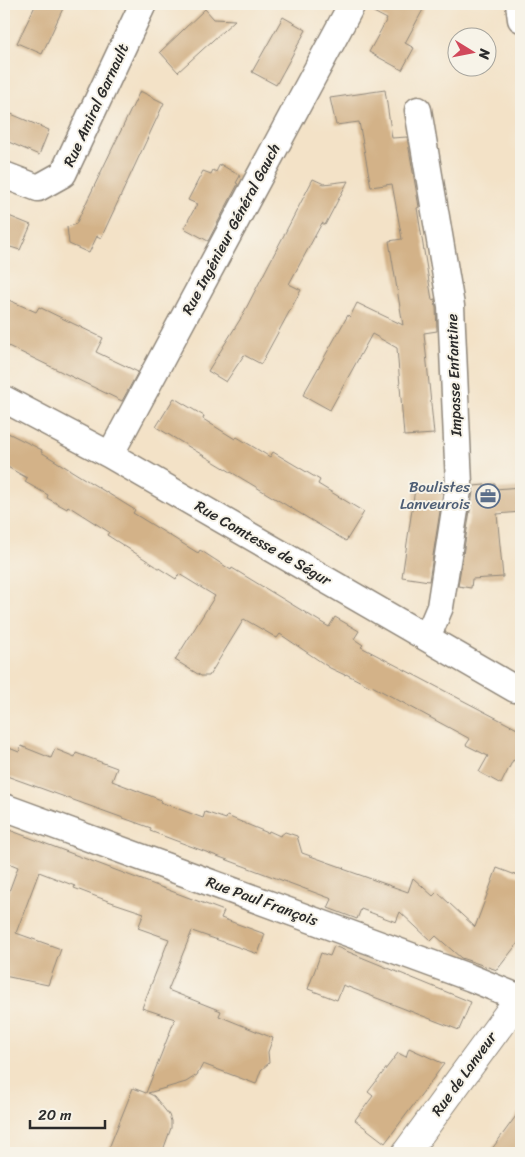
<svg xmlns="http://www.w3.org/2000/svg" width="525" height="1157" viewBox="0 0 525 1157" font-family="Sriracha,sans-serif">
	<rect width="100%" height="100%" fill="#f7f3e8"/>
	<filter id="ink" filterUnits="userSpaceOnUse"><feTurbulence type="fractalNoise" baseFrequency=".02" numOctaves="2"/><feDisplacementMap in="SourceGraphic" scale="10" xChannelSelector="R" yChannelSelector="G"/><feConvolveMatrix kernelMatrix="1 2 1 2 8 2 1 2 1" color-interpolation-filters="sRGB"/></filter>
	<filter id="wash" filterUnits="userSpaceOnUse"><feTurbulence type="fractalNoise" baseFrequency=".0096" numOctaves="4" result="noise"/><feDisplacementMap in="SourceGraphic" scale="20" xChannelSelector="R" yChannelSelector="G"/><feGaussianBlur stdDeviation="1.12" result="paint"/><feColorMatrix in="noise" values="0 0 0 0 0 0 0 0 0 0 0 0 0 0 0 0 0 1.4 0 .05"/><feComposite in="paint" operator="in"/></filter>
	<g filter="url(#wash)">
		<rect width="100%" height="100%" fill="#f3e2c7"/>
		<g id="blocks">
			<path fill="#d3b288" d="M36,4H65L42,54L17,43Z
				M367,4H426L405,43L414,48L402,70L369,52L387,19L366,8Z
				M205,9L214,19L235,20L178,72L160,52Z
				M283,17L306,30L276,85L252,72Z
				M385,90L392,138L407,137L419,207L417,208L432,300L435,299L436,308L437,331L424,333L434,434L404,436L397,348L372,334L330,410L303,395L348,315L350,317L357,303L403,325L389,241L402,239L392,184L371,187L359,122L336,125L330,98Z
				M140,91L164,103L101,238L97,236L89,253L69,244L67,227L76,224Z
				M4,111L49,130L39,155L4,140Z
				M220,164L240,176L236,183L238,184L208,241L184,228L197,204L188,200L203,171L211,174L213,170L216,172Z
				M313,179L324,184L348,181L325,225L322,223L289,284L301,290L261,364L244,355L226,382L208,371L241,318Z
				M4,214L31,225L20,250L4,245Z
				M4,298L36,312L39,307L103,338L96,352L138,372L122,401L4,344Z
				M174,398L204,416L203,419L235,439L237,437L270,457L273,452L320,480L318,484L364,512L346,541L156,427Z
				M4,431L42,450L41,452L135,510L133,513L198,553L200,550L231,570L232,568L329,627L335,617L359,631L354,639L363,645L361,647L521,731V764L513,760L501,784L479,772L488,756L466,745L470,739L372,686L371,687L346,674L345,675L330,668L280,634L277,638L244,619L209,676H201L175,660L215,596L179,574L176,579L107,535L109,532L68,506L67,509L47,498L48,495L25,482L27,478L4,465Z
				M495,484V489L521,487V512L497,514L503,577L472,579L471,588L458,586L474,486Z
				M415,489L443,492L429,581L402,577Z
				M4,746L19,752L21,746L51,758L55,749L75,757L76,753L117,768L112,781L161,800L160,802L203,818L205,812L226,819L227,816L268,833L269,831L280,836L285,832L297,836L302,853L344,868L343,869L408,892L413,878L433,896L437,892L475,927L497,868L521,877V939L497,970L461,958L436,936L431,941L400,912L396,922L361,909L357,919L328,908L332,899L150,831L151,828L4,775Z
				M4,828L224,911L221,918L265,934L258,954L192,931L168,990L221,1011L219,1016L273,1038L268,1052L269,1063L261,1070L256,1084L203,1064L197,1075L186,1082L148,1093L154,1096L169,1115L171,1121V1128L162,1153H107L133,1088L146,1093L175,1019L142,1008L169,939L138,928L144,913L108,901L74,888L75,886L39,872L16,933L61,949L48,985L4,976V905L18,867L4,861Z
				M334,946L471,1002L459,1030L343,985L337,1000L308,989L321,953L330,956Z
				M409,1048L444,1064L385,1143L355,1120L373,1096L368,1092L398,1053L406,1057Z
				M521,1109V1153H489Z"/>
		</g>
	</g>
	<g filter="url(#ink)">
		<use href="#blocks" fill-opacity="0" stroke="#8f8679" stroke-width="1"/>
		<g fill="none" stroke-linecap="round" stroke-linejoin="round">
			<g stroke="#8f8679" stroke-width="29">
				<path id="street" d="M519,4L521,19
					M418,110L451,306L459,484L440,607L427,638
					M4,175L38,188L63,174L143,4
					M4,399L110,455L515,689L521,690
					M110,455L352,4
					M4,807L471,978L520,998"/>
			</g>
			<g stroke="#8f8679" stroke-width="30">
				<path id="secondary" d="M406,1153L521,996"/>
			</g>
			<use href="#street" stroke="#fff" stroke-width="26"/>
			<use href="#secondary" stroke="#fff" stroke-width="28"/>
		</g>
	</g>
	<defs>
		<g id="office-ring" transform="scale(1.25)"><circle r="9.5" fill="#f7f3e8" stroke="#5c6f8a" stroke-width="1.5"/><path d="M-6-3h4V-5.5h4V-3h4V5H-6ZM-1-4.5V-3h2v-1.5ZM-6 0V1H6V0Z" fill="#5c6f8a"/></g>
	</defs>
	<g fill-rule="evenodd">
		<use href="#office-ring" x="488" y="496"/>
	</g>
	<g text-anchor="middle" stroke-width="4" stroke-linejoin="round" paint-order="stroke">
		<g font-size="15" fill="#2b2b2b" stroke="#f7f3e8">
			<text transform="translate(96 105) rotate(-65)" y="5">Rue Amiral Garnault</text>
			<text transform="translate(231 229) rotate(-62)" y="5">Rue Ingénieur Général Gauch</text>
			<text transform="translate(454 375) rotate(-92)" y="5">Impasse Enfantine</text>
			<text transform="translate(263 543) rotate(30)" y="5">Rue Comtesse de Ségur</text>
			<text transform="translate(262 901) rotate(20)" y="5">Rue Paul François</text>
			<text transform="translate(464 1074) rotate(-54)" y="5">Rue de Lanveur</text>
		</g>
		<g font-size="15" fill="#4e5e75" stroke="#f7f3e8" text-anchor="end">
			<text x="470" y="492">Boulistes<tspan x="470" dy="17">Lanveurois</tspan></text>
		</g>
	</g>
	<rect width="525" height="1157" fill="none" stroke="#f7f3e8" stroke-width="20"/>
	<g transform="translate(472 52) rotate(100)"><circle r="24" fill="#f7f3e8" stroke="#a5a39c"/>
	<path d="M0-4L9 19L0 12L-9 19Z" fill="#d1495b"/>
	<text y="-8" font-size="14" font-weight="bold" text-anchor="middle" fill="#2b2b2b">N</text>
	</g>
	<path d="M30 1120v8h75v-8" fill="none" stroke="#2b2b2b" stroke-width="2.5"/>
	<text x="38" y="1120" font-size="15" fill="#2b2b2b" stroke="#f7f3e8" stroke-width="4" paint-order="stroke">20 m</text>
</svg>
